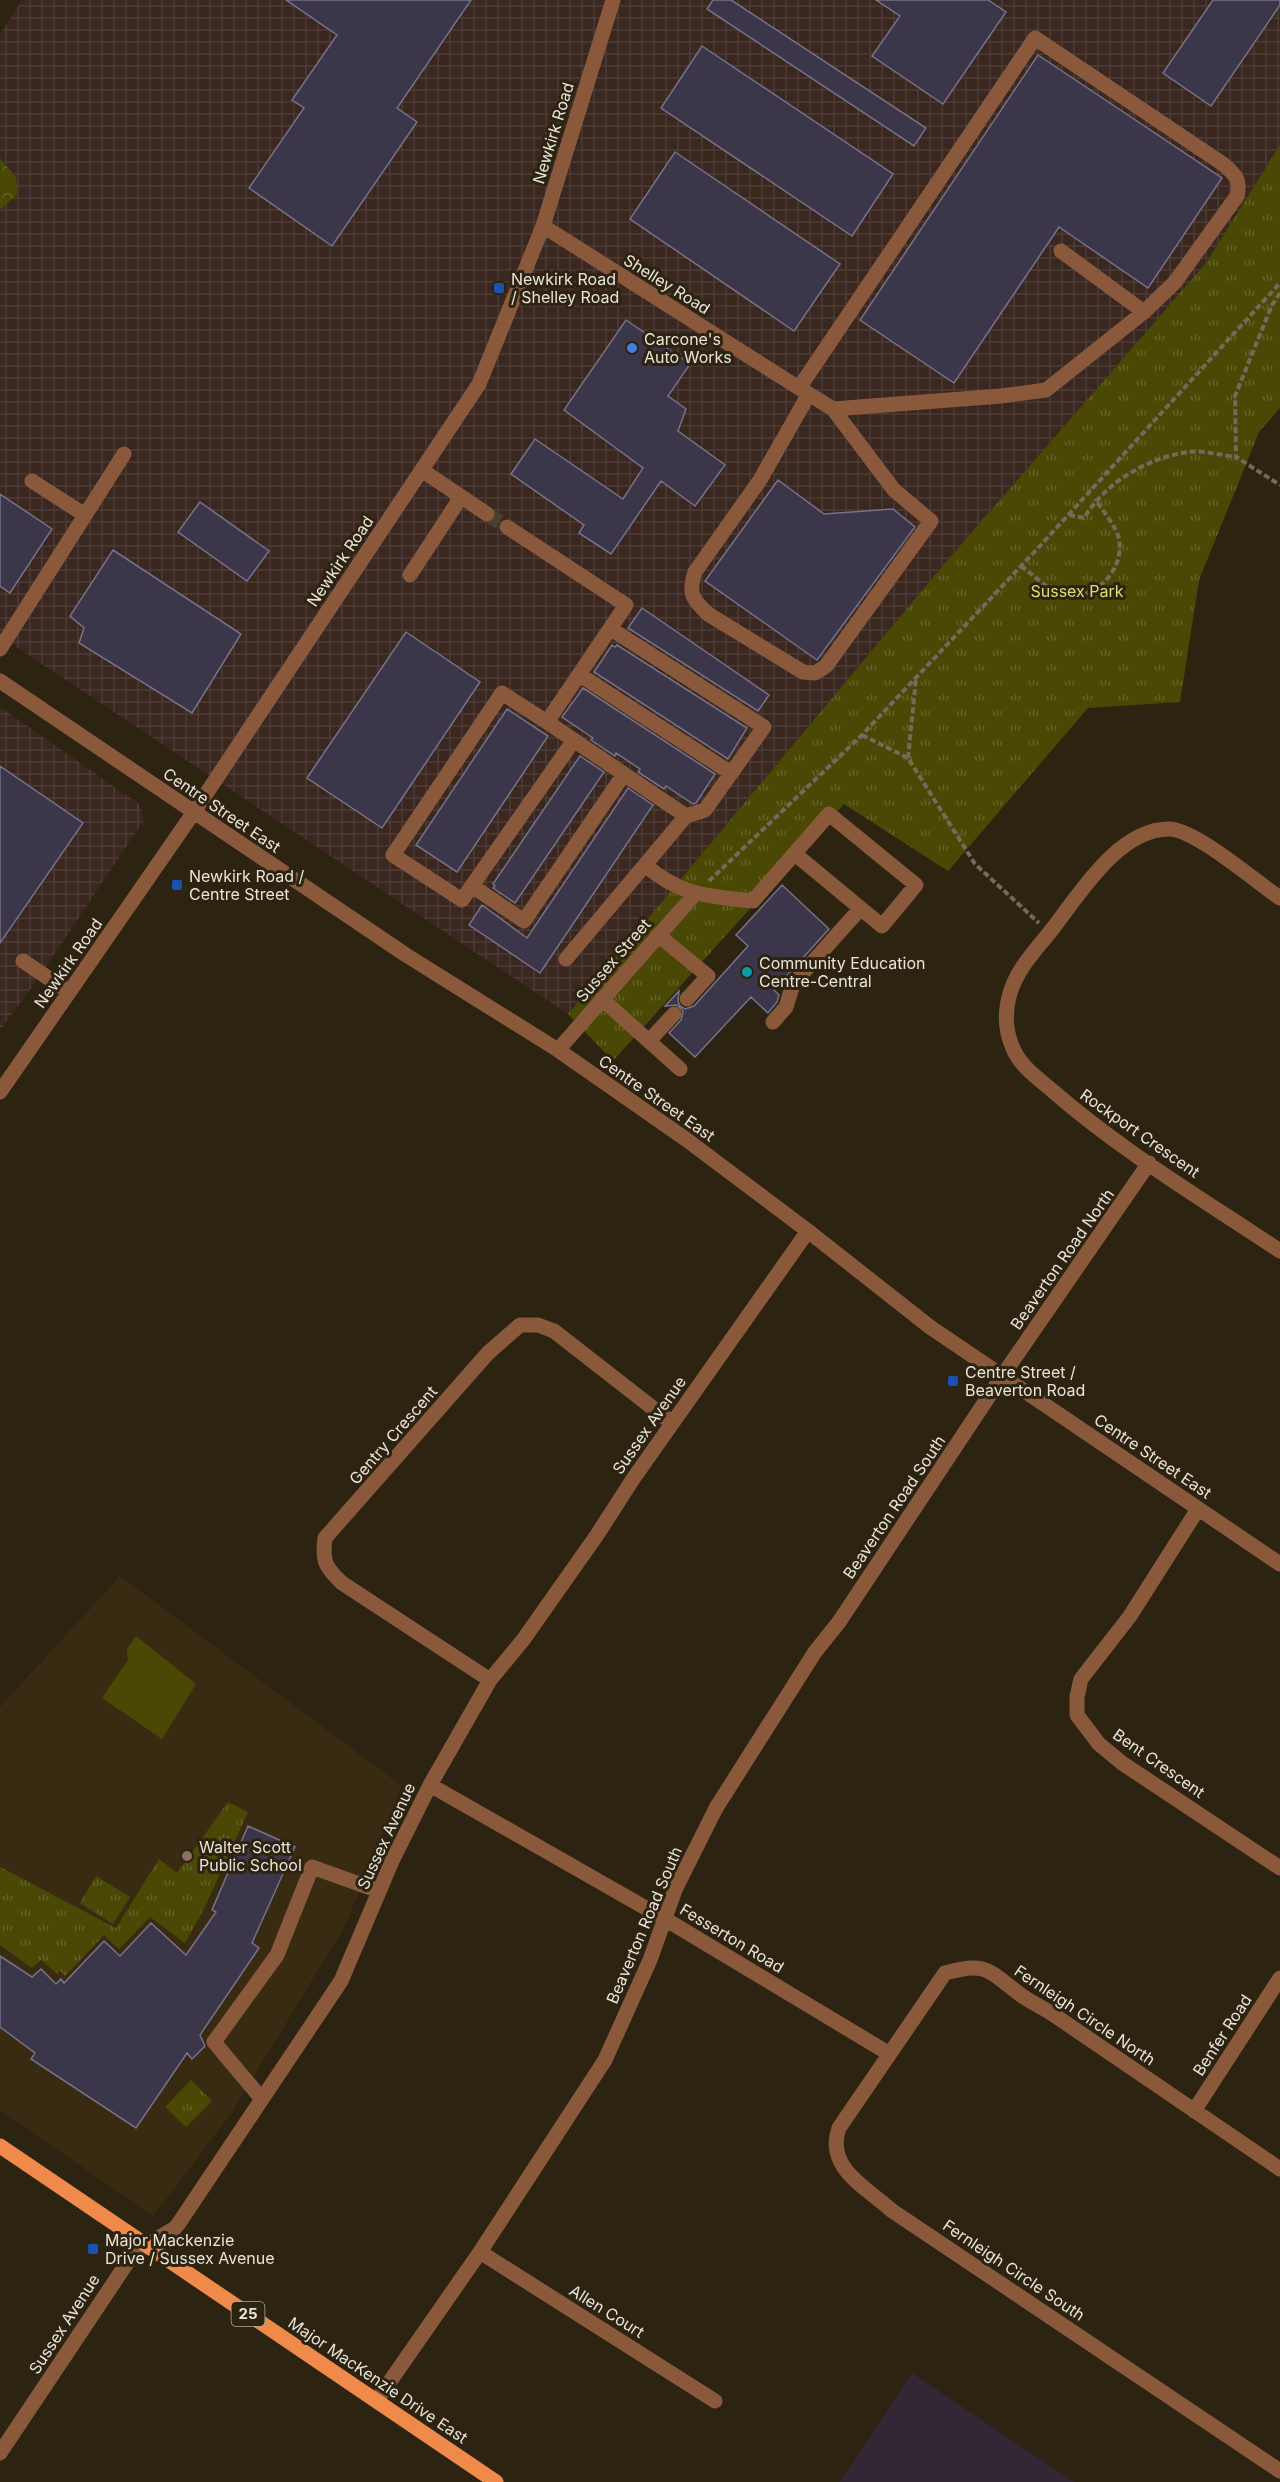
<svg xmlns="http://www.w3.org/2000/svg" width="1280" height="2482" viewBox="0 0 1280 2482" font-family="Inter,sans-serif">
	<defs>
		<pattern id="industrial-grid" width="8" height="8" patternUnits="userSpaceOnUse" patternTransform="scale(1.5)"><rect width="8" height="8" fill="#392720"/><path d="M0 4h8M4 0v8" fill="none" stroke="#4c3c35"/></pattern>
		<pattern id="forest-crowns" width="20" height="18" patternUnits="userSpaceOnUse" patternTransform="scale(1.5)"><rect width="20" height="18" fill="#494905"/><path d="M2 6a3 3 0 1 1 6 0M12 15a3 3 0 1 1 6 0" fill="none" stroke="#636329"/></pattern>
		<pattern id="park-tufts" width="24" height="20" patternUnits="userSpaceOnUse" patternTransform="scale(1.5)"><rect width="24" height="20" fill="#494905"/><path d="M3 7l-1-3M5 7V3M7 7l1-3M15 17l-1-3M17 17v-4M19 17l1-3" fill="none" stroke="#636329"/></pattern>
	</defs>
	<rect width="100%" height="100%" fill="#2d2311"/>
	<path fill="#332735" d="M912,2373L1074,2482H840Z"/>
	<path fill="url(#industrial-grid)" d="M22,0H1280V145L1206,263L945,563L568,1014L0,636V210L18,194L16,177L0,158V34Z
		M0,707L139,804L144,820L38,979L0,1030Z"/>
	<path fill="#392b12" d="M120,1576L402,1786L345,1926L231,2114L153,2216L0,2110V1707Z"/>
	<path fill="url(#forest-crowns)" d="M0,158L16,177L18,194L0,210Z"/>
	<path fill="url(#park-tufts)" d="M1280,145V408L1259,432L1199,580L1180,702L1088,708L948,871L844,804L613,1061L568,1014L945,563L1206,263Z
		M228,1802L248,1812L203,1911L185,1943L150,1917L119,1949L104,1935L65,1976L59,1970L57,1974L41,1960L32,1968L0,1945V1867L116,1928L159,1859L177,1873Z
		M96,1876L130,1897L113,1924L80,1903Z
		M191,2080L212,2101L186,2127L165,2107Z"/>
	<path fill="#494905" d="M136,1636L196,1684L162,1739L102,1698L128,1660L127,1649Z"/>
	<path fill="#3b364a" stroke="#787289" stroke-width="1.5" d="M286,0H471L397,108L417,122L332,246L249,188L304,108L292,100L337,35Z
		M713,0H731L926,128L914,146L707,9Z
		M876,0H988L1006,12L943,104L872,56L900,16Z
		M1213,0H1280V5L1211,106L1163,73Z
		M702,46L893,174L852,236L661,108Z
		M1038,55L1222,178L1148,288L1059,227L954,383L860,320Z
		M675,152L840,264L794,331L630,219Z
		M626,320L690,364L668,396L686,409L678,431L725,465L695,506L661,481L611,554L579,533L584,525L511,474L535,439L623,499L643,468L564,410Z
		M778,480L824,514L893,509L915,527L817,660L705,581Z
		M0,494L52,529L10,593L0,586Z
		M200,502L269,551L247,581L178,532Z
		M113,550L241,634L192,713L79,643L84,628L70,616Z
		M642,608L769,695L758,711L628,628Z
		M406,632L480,682L382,828L307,778Z
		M612,645L615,647L617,645L747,728L728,759L594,672Z
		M583,688L715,774L696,803L693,804L666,786L664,789L638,772L640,769L616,753L615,756L591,740L593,738L562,717Z
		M507,709L548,736L457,872L416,845Z
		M580,756L604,772L515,903L493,888L495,886L493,884Z
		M0,766L83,823L0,943Z
		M628,788L653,805L540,973L469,925L482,905L527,938Z
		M782,885L829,929L774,990L779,995L777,1002L768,1013L751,997L695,1057L669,1033L681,1020L683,1011L677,1005L665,1006L679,991L678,1001L680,1006L685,1009L694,1006L748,946L736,935Z
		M248,1826L295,1847L252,1943L259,1948L200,2035L205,2046L192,2059L187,2053L136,2128L31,2059L35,2053L0,2027V1956L32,1977L41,1969L56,1984L61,1979L64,1983L104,1941L120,1956L151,1923L186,1955L216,1912L212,1910Z"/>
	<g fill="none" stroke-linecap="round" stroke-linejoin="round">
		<path stroke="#49402f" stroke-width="15" stroke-dasharray="15 8" stroke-linecap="butt" d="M487,514L507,527"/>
		<path stroke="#736a5b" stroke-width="4" stroke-dasharray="6 3" stroke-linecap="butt" d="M1280,293L1272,305L1235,396L1236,457L1280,485
			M1069,515L1084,518C1106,482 1147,458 1188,452C1203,450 1221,455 1235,457
			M1021,566C1031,573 1052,593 1063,595C1094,602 1125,570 1119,539C1116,526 1103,511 1095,499
			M862,735L908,758L975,864L1039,923
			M908,758L916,679
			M709,881L862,735L1039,547L1280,283"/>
		<path stroke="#8a593c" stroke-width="15" d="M543,226L799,388L833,409L894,490L931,521L826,666L815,673L803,672L708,614C692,599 688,593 695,572L760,480L809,394
			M1061,251L1144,312
			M799,388L1035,38L1223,164C1235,174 1241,180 1237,196L1175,282L1144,312L1046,390L1001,396L833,409
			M423,471L487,514
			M32,481L85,515
			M507,527L626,605L547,722L686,816L705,810L764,727L611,629
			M410,575L461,497
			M0,649L124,454
			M580,675L731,773
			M0,681L406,955L558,1050L687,1140L808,1231L930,1327L1280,1564
			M547,722L502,693L393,855L462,900L574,740
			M645,865C681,896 708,896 753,901L829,814L916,885L882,926L795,854
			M472,886L524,921L624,774
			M1280,898C1256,882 1195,829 1169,829C1117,829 1078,897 1050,932C1034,952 1018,968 1010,993C1005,1010 1005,1029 1012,1046C1020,1067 1038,1078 1054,1092C1123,1152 1204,1200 1280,1251
			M658,935L708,976L687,999
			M566,959L686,816
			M23,961L69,992
			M602,999L680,1069
			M773,1022L786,1007L793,984L860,909
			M649,1041L674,1014
			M558,1050L695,894
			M0,1092L194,812L479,384L543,226L613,0
			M1198,1509L1130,1616L1081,1679L1077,1697V1715L1099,1744L1122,1763L1280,1868
			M490,1680L342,1583C325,1567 322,1561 325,1538L488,1353L520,1325H538L554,1331L672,1423
			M430,1785L665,1919L888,2053
			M261,2098L214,2042L277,1955L312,1867L379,1891
			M1194,2111L1280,1978
			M1280,2169L1054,2015C1042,2007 1028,2001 1017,1992C987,1969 985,1962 945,1973L839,2128C825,2168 866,2187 891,2210L1280,2471
			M480,2252L715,2401
			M377,2400L480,2252L605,2060L650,1960L675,1890L716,1808L815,1652L839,1622L1003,1375L1149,1163
			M0,2453L127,2263L139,2250L175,2228L179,2223L341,1981L392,1861L430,1785L490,1680L523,1640L597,1535L633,1479L808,1231"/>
		<path stroke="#f08a4a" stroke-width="15" d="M0,2146L496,2482"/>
	</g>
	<g fill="#1a4fb4" stroke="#2d2311" stroke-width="2">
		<rect x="493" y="282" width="12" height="12" rx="3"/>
		<rect x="171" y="879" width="12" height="12" rx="3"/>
		<rect x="947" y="1375" width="12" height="12" rx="3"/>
		<rect x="87" y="2243" width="12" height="12" rx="3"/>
	</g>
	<circle fill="#3f7fe0" stroke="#2d2311" stroke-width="2" cx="632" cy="348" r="6"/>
	<circle fill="#0f9aa8" stroke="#2d2311" stroke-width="2" cx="747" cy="972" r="6"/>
	<circle fill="#8d6e63" stroke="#2d2311" stroke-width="2" cx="187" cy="1856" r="6"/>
	<g text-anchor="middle" stroke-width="6" stroke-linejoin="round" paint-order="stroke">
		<rect fill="#2d2311" stroke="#b1a99c" stroke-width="1.5" x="231.5" y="2302" width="33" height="24" rx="4.5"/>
		<g font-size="15" font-weight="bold" fill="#eae3d8">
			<text x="248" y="2319">25</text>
		</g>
		<g font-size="16" fill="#eae3d8" stroke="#2d2311">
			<text transform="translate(553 133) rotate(-73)" y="6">Newkirk Road</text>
			<text transform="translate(667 284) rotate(32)" y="6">Shelley Road</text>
			<text transform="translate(340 561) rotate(-56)" y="6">Newkirk Road</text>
			<text transform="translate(222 810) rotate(34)" y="6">Centre Street East</text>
			<text transform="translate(613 960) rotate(-49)" y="6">Sussex Street</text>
			<text transform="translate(68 963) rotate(-55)" y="6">Newkirk Road</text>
			<text transform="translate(657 1098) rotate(35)" y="6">Centre Street East</text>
			<text transform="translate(1140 1133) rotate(35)" y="6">Rockport Crescent</text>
			<text transform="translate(1062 1259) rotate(-55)" y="6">Beaverton Road North</text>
			<text transform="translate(649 1425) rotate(-55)" y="6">Sussex Avenue</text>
			<text transform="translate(393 1435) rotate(-49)" y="6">Gentry Crescent</text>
			<text transform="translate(1153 1456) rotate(34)" y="6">Centre Street East</text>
			<text transform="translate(894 1507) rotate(-56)" y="6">Beaverton Road South</text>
			<text transform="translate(1159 1763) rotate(35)" y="6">Bent Crescent</text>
			<text transform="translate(386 1836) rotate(-65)" y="6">Sussex Avenue</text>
			<text transform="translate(644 1925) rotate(-67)" y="6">Beaverton Road South</text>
			<text transform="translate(732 1938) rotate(31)" y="6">Fesserton Road</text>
			<text transform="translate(1085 2015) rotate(34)" y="6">Fernleigh Circle North</text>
			<text transform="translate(1222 2035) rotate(-57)" y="6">Benfer Road</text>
			<text transform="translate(1014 2270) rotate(34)" y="6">Fernleigh Circle South</text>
			<text transform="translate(607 2311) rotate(32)" y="6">Allen Court</text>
			<text transform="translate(64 2324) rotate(-57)" y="6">Sussex Avenue</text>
			<text transform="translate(378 2380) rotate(34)" y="6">Major MacKenzie Drive East</text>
		</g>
		<g font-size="16" fill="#eae3d8" stroke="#2d2311" text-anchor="start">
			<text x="511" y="285">Newkirk Road<tspan x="511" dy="18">/ Shelley Road</tspan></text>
			<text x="644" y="345">Carcone's<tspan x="644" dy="18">Auto Works</tspan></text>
			<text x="189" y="882">Newkirk Road /<tspan x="189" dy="18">Centre Street</tspan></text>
			<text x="759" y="969">Community Education<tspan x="759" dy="18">Centre-Central</tspan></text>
			<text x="965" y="1378">Centre Street /<tspan x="965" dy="18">Beaverton Road</tspan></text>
			<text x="199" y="1853">Walter Scott<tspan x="199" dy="18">Public School</tspan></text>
			<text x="105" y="2246">Major Mackenzie<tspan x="105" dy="18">Drive / Sussex Avenue</tspan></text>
		</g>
		<g font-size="16" fill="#dde068" stroke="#2d2311">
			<text x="1077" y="597">Sussex Park</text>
		</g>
	</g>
</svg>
